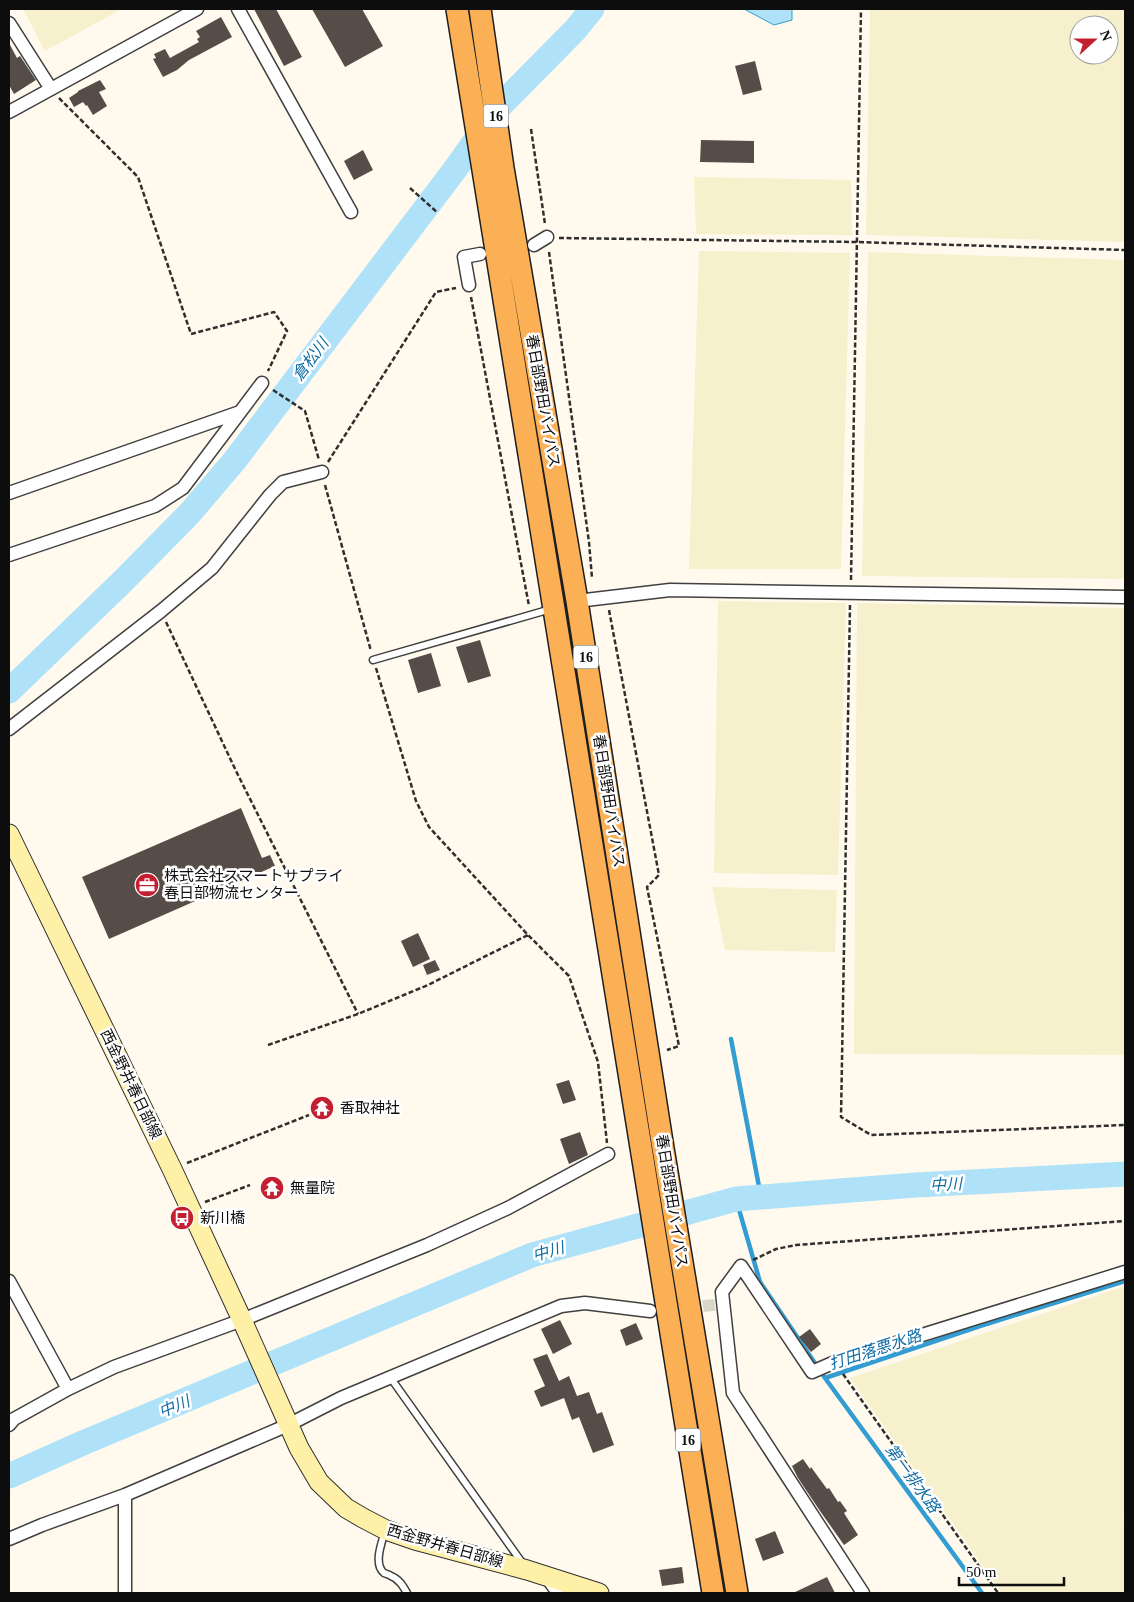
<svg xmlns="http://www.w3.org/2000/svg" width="1134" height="1602" viewBox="0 0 1134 1602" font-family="'Times New Roman','Noto Sans JP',serif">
	<rect width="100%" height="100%" fill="#fffaed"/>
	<path fill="#f6f0cc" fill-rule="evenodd" d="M23,9H122L45,51Z
		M870,9H1125V242L866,235ZM1079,25H1109V55H1079Z
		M694,177L851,180L852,235L696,234Z
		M699,251L850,253L841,569H689Z
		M868,252L1125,260V579L862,576Z
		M718,601L846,603L838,875L714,873Z
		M857,603L1125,608V1055L854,1054Z
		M712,887L837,890L835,952L725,950Z
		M1125,1286V1513H1123L1125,1534V1593H1002L850,1378Z"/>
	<path fill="#afe2f9" stroke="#339dd3" d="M744,9H792V20L774,25Z"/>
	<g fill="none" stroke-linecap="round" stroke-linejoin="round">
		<path stroke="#339dd3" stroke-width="4.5" d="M731,1039L761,1197
			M736,1199L760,1282L825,1378L982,1593
			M825,1378L980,1326L1125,1281"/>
		<path stroke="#afe2f9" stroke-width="25" d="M9,691L122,582L189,514L235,460L456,168L500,106L575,30L592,9
			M9,1476L85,1442L532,1255L736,1199L916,1185L1125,1174"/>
	</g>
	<path fill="#564d49" d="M254,9H276L302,57L284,66Z
		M312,9H362L383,46L345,67Z
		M221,17L232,37L189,60L177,70L163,77L153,59L156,58L154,54L165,49L170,58L199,42L197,39L200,37L196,31Z
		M9,43L17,58L20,56L36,80L14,94L9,85Z
		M755,61L762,90L743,95L735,66Z
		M100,80L106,89L99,92L107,106L93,115L87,105L86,106L83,102L74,107L69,98L78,92V91Z
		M701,140L754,141V163L700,162Z
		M363,150L373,170L354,180L344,161Z
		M480,640L491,676L468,683L456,647Z
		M431,653L441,686L418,693L408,660Z
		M241,808L262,858L270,855L275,866L109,939L82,877Z
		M418,933L430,959L413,967L401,941Z
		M435,960L440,970L427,975L423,965Z
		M569,1080L576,1100L563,1104L556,1084Z
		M580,1132L588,1155L569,1164L560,1139Z
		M560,1320L572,1344L553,1354L541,1329Z
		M636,1323L643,1339L626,1346L620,1330Z
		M810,1329L821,1344L811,1352L799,1337Z
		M547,1354L559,1381L569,1376L577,1396L589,1392L597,1414L602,1412L614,1445L593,1453L579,1417L572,1420L564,1398L541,1407L534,1391L545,1386L533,1359Z
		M803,1459L810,1469L811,1467L827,1489L829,1488L838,1502L840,1501L847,1511L844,1513L858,1535L844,1545L820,1511L798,1478L792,1466Z
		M775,1531L784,1553L763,1561L755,1539Z
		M682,1567L684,1583L662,1586L659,1570Z
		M827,1577L835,1593H793Z"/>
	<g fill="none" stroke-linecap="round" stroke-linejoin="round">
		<path stroke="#dbd6cb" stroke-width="12" stroke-dasharray="12 6" stroke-linecap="butt" d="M685,1308L723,1304"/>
		<g stroke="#404040" stroke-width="9">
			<path id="service" d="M373,660L551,609
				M390,1377L523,1564
				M385,1531C382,1542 373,1564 384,1573C386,1574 389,1574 391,1576C399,1579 403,1586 407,1593"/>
		</g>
		<g stroke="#404040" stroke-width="15">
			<path id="minor" d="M238,9L351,212
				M9,23L51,89
				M9,112L197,9
				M534,245L547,237
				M469,285L464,257L480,254
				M9,493L240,412
				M9,555L155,506L183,488L262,383
				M577,601L670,590L1125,597
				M9,729L161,611L212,568L270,495L283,482L322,472
				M9,1281L68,1389
				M9,1425L14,1419L68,1389L114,1367L242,1320L427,1245L508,1208L608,1154
				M9,1539L42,1525L125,1495L288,1425L341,1398L561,1306L585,1303L650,1311
				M546,1576L558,1593
				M125,1593V1495
				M863,1593L733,1393L722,1292L741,1266L812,1372L835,1362L1125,1272"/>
		</g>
		<g stroke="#2f2f2f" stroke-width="21">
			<path id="secondary" d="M9,834L172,1169L242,1320L299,1448L319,1482L346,1508L363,1518L386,1530L415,1540L527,1570L599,1593"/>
		</g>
		<g stroke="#1e1e1e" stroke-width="24">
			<path id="trunk" d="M457,9L713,1593
				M480,9L503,168L577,601L663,1148L737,1593"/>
		</g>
		<path stroke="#2f2f2f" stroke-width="2.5" stroke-dasharray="5 2.5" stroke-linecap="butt" d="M59,98L138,177L191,334L274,312L287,331L268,371
			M531,129L545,224
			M410,188L438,213
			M559,238L857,242L1125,250
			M549,252L589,542L592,578
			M471,297L529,606
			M273,390L305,411L319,460
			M328,462L436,292L456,288
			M325,485L371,651
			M851,580L861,9
			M850,605L841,1117L871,1135L1125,1125
			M609,610L659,875L647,887L679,1046L667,1050
			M166,622L236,771L358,1014
			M376,668L416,801L429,827L528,935L569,976L598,1062L607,1143
			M268,1045L358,1014L428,985L528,935
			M187,1163L309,1115
			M205,1202L250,1185
			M753,1260L776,1249L796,1245L1125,1221
			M843,1374L998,1593"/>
		<use href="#service" stroke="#fff" stroke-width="6"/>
		<use href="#minor" stroke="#fff" stroke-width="12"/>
		<use href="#secondary" stroke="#fff0a8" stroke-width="19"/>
		<use href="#trunk" stroke="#fcb056" stroke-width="21"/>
	</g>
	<defs>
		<g id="office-disc" transform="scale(1.25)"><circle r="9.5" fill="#c31f31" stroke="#fff"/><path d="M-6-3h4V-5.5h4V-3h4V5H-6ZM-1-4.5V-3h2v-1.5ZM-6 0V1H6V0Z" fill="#fff"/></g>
		<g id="temple-disc" transform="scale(1.25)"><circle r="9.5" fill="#c31f31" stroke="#fff"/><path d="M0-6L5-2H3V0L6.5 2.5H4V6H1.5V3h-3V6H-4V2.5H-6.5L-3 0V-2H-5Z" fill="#fff"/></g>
		<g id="bus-disc" transform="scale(1.25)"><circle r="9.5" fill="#c31f31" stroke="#fff"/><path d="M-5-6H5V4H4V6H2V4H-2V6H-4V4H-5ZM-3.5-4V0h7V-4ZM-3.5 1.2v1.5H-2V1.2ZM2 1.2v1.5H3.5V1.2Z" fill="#fff"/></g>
	</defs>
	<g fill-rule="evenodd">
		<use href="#office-disc" x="147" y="885"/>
		<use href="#temple-disc" x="322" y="1108"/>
		<use href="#temple-disc" x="272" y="1188"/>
		<use href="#bus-disc" x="182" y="1218"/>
	</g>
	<g text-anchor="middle" stroke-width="5" stroke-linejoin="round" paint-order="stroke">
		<g fill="#fff" stroke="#565656" stroke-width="1">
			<rect x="483.5" y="104.5" width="25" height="23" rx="4"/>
			<rect x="573.5" y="645.5" width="25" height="23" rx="4"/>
			<rect x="675.5" y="1428.5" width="25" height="23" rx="4"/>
		</g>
		<g font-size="14" font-weight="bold" fill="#0d0d0d">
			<text x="496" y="121">16</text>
			<text x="586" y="662">16</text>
			<text x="688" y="1445">16</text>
		</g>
		<g font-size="15" fill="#0d0d0d" stroke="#fff">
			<text transform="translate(543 401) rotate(80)" y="5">春日部野田バイパス</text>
			<text transform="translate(609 801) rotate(81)" y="5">春日部野田バイパス</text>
			<text transform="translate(131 1084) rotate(64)" y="5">西金野井春日部線</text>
			<text transform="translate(672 1201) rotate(81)" y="5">春日部野田バイパス</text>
			<text transform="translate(445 1546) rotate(16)" y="5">西金野井春日部線</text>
		</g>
		<g font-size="15" fill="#0d0d0d" stroke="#fff" text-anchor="start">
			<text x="164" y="881">株式会社スマートサプライ<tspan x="164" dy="17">春日部物流センター</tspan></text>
			<text x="340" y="1113">香取神社</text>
			<text x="290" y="1193">無量院</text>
			<text x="200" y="1223">新川橋</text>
		</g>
		<g font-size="16" font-style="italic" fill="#116da4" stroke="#fff">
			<text transform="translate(310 359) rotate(-53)" y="6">倉松川</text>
			<text transform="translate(946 1184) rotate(-3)" y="6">中川</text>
			<text transform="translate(548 1251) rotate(-16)" y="6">中川</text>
			<text transform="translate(875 1349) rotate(-18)" y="6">打田落悪水路</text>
			<text transform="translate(174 1406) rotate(-23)" y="6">中川</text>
			<text transform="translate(913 1478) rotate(54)" y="6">第一排水路</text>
		</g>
	</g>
	<rect width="1134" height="1602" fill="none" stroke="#0d0d0d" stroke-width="20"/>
	<g transform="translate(1094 40) rotate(69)"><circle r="24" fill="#ffffff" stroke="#9e9e9e"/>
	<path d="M0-4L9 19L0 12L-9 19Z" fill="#c31f31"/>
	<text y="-8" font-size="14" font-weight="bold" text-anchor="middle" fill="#0d0d0d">N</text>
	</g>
	<path d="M959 1577v8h105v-8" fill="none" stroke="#0d0d0d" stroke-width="2.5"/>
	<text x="966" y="1577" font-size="15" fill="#0d0d0d" stroke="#ffffff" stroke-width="4" paint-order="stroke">50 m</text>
</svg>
